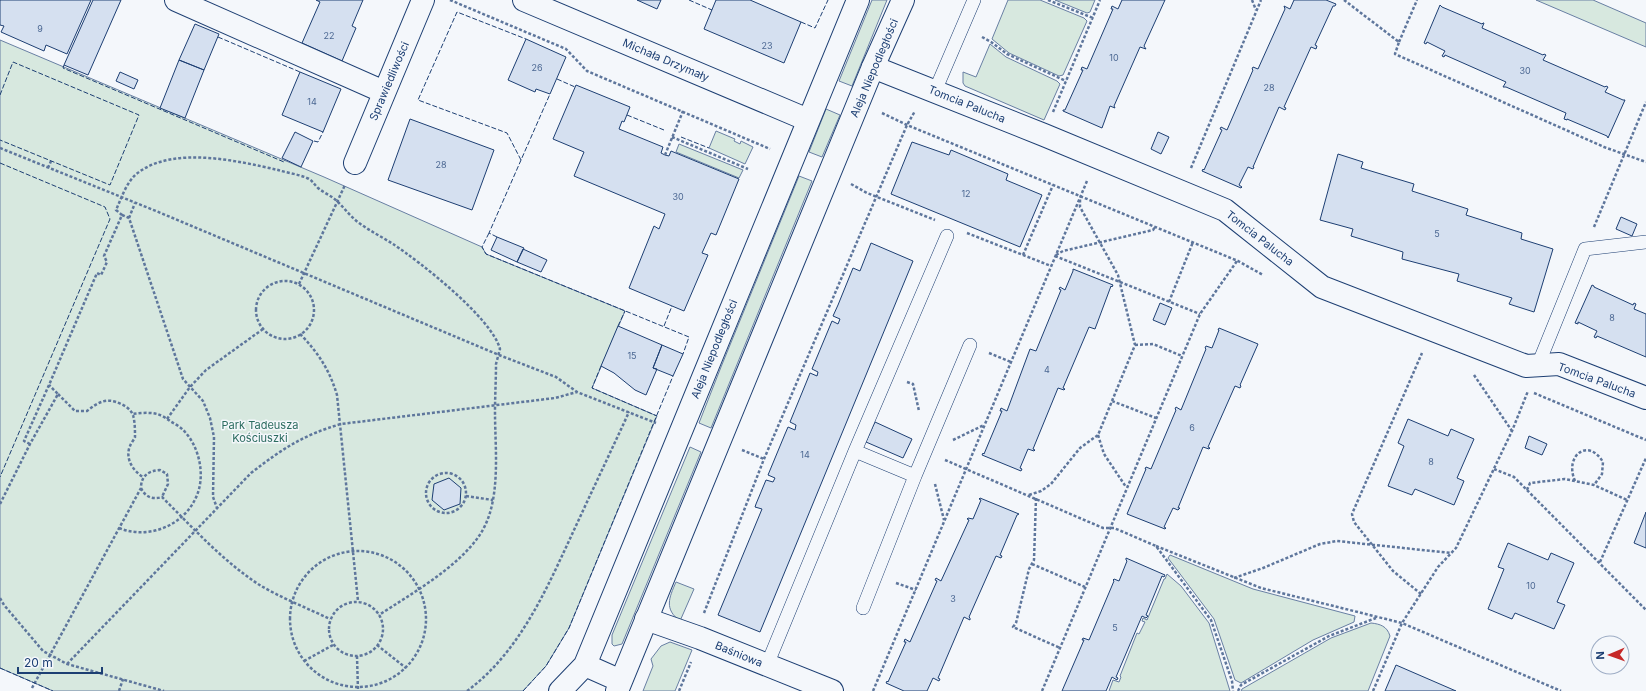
<svg xmlns="http://www.w3.org/2000/svg" width="1646" height="691" viewBox="0 0 1646 691" font-family="Inter,sans-serif">
	<rect width="100%" height="100%" fill="#f4f7fb"/>
	<path fill="#d7e8df" stroke="#687fa3" d="M872,0H887L852,86L839,81Z
		M1008,0H1040L1084,18L1087,21L1063,75L1059,76L1009,53L992,39Z
		M1055,0H1095L1090,12L1087,13Z
		M1536,0H1593L1646,23V47Z
		M0,40L324,177L482,247L486,254L625,311L592,388L657,416L569,628L546,666L523,691H53L0,668Z
		M990,44L1006,57L1057,81L1060,84L1044,120L965,86L963,83V72L976,77Z
		M826,109L840,115L822,157L809,152Z
		M716,131L735,139L734,141L740,144L741,141L753,147L745,164L709,148Z
		M679,144L743,170L739,178L676,152Z
		M799,176L812,181L711,428L699,423L721,367Z
		M690,447L701,452L622,644L614,646L612,644V635Z
		M1170,555L1253,589L1355,616L1354,622L1313,640L1241,683L1235,680L1214,619L1168,558Z
		M1167,574L1181,586L1209,623L1230,691H1109L1113,680L1119,682L1121,677L1120,676L1137,633L1139,634L1145,622L1142,621L1143,618L1147,620L1164,579H1165Z
		M676,582L694,589L680,621C664,609 669,598 676,582Z
		M1371,623C1380,624 1387,626 1390,636L1368,691H1241L1242,689L1331,638Z
		M670,642L692,650L675,691H643L653,666L651,659L661,646Z"/>
	<path fill="#d5e0f0" stroke="#1d3f73" d="M0,0H91L67,54L46,45L44,51L1,32L4,26L0,25Z
		M93,0H121L88,75L64,65Z
		M316,0H363L352,26L356,28L342,61L302,43L320,2Z
		M637,0H661L657,9Z
		M716,0H750L801,22L784,63L704,29Z
		M1122,0H1165L1144,46L1146,49L1140,47L1114,106L1115,108L1110,106L1102,128L1063,111V110H1065L1083,70H1081L1082,67L1087,69L1113,9H1111L1112,6L1118,9Z
		M1294,0H1326L1336,4L1335,6H1333L1315,45L1317,46L1316,49L1311,47L1284,107L1286,108L1285,110L1279,107L1253,167H1254L1253,169L1248,167L1239,185L1242,187L1241,188L1202,171L1203,169L1204,170L1222,130L1220,129L1221,127L1227,130L1253,70L1252,69L1253,67L1258,69L1285,9L1284,6L1290,9Z
		M1440,5L1442,7L1482,24L1483,23H1484L1482,28L1543,55L1544,54L1546,55L1543,60L1605,87L1606,86L1608,87L1605,92L1623,100H1625L1608,138L1607,136L1567,119V120L1564,119L1566,113L1506,87H1503L1506,82L1445,55L1444,57L1442,56L1445,51L1427,42L1426,44L1424,43Z
		M195,24L219,34L204,70L179,60Z
		M526,39L566,57L550,94L536,89L535,92L508,80Z
		M179,60L204,70L185,118L160,108Z
		M120,72L138,80L134,89L116,81Z
		M300,72L341,89L323,132L282,115Z
		M576,85L630,107L624,122L622,121L619,129L663,147L661,153L665,155L669,156L671,151L739,179L716,235L711,233L702,253L708,255L684,311L629,288L654,226L659,229L665,214L574,176L584,152L553,139Z
		M410,119L494,150L472,210L388,180Z
		M295,132L313,141L301,167L282,158Z
		M1158,132L1169,137L1161,154L1151,149Z
		M912,142L949,155L951,150L1008,174L1006,180L1042,195L1020,247L891,194Z
		M1338,154L1363,162L1361,168L1414,184L1412,191L1468,209L1466,215L1522,233L1521,239L1553,249L1534,312L1509,304L1512,298L1457,281L1459,274L1402,259L1403,252L1351,236L1353,229L1320,220Z
		M1621,217L1637,224L1632,236L1616,229Z
		M497,237L524,248L517,262L491,250Z
		M871,243L913,261L760,632L718,615L762,509L755,507L756,504L766,480L773,482L775,478L768,475L785,434L788,427L795,430L796,425L790,422L806,383L810,373L817,376L818,372L812,369L832,321L838,324L840,319L833,316L838,305L853,268L860,271Z
		M523,249L547,260L541,272L517,262Z
		M1073,269L1113,285L1112,287L1111,286L1095,329L1089,327L1063,388L1065,389L1064,390L1058,388L1033,449L1035,450L1034,451L1028,449L1020,468L1022,469L1021,471L982,455L983,453L984,454L1002,411H1000L1001,408L1007,411L1030,349L1036,351L1061,290L1059,289L1060,287L1065,290L1073,271Z
		M1592,285L1594,286V287L1633,305L1634,303L1636,304L1634,309L1646,314V357L1597,336L1596,338L1594,337L1597,331L1578,322V324L1575,323Z
		M1160,303L1172,308L1165,325L1153,320Z
		M618,326L662,345L653,368L657,369L646,395L635,390L614,373L601,366Z
		M1219,328L1258,344L1240,385L1241,386L1240,388L1235,386L1208,447L1210,448L1209,449L1203,447L1178,508H1180L1178,510L1173,508L1164,527L1166,528L1165,529L1127,514L1146,469H1145L1146,467L1151,469L1176,410L1175,409L1176,407L1181,410L1206,349L1205,348L1206,346L1212,348L1219,330H1218Z
		M662,345L683,354L673,376L653,368Z
		M1408,419L1448,436L1451,429L1474,439L1457,478L1464,481L1454,505L1415,489L1412,495L1388,486L1404,446L1398,443Z
		M875,422L912,439L903,458L866,442Z
		M1529,436L1547,444L1542,455L1525,448Z
		M449,478L461,488L460,504L444,510L432,500L434,484Z
		M980,498L1019,514L1017,515L1000,555L1002,556L1001,558L996,556L969,617L970,618V620L964,617L938,678L940,679L939,681L933,678L927,691H904L886,683L887,681L888,682L906,642H904L905,639L910,642L937,581L935,580L936,578L941,581L969,520L967,519L968,518L973,519L981,500L979,499Z
		M1646,512V548L1634,543Z
		M1508,543L1548,560L1551,553L1574,563L1557,602L1565,605L1554,629L1515,613L1512,619L1488,609L1504,569L1498,567Z
		M1126,558L1165,575L1164,577L1162,576L1146,615L1148,616L1146,618L1142,616L1116,677L1118,678L1117,680L1112,677L1106,691H1062L1084,640H1082L1083,638L1089,640L1114,581L1113,580L1114,579L1119,581L1127,561L1126,560Z
		M1396,665L1456,691H1385Z"/>
	<g fill="none" stroke-linecap="round" stroke-linejoin="round">
		<g stroke="#1d3f73" stroke-width="14">
			<path id="service" d="M935,91L974,0
				M1538,365L1585,249L1646,242
				M855,451L915,476L970,345
				M863,608L915,476
				M767,665L855,451L947,236"/>
		</g>
		<g stroke="#1d3f73" stroke-width="24">
			<path id="minor" d="M176,0L384,92
				M524,0L808,120
				M873,67L1044,135L1225,210L1322,287L1526,366L1559,364L1646,398
				M355,163L423,0
				M646,619L700,638L832,691"/>
		</g>
		<g stroke="#1d3f73" stroke-width="24">
			<path id="tertiary" d="M585,665L621,681
				M560,691L585,665L858,0
				M617,691L873,67L903,0"/>
		</g>
		<path stroke="#5e769c" stroke-width="2.5" stroke-dasharray="3 2" stroke-linecap="butt" d="M450,0L566,49L587,71L770,149
			M1048,0L1093,18
			M1252,0L1256,10
			M1344,0L1399,42L1395,54L1604,147L1646,162
			M982,37L991,42L1007,54L1066,81
			M1399,42L1417,0
			M1053,112L1100,0
			M882,113L907,125L1238,261L1263,275
			M672,137L748,169
			M0,148L156,211L499,355L556,377L577,392L656,423
			M665,155L683,111
			M48,168L51,161
			M1191,168L1261,0
			M851,184L867,193L935,220
			M122,215L129,218L183,379L203,401L210,418L214,437L213,497L217,508
			M129,218L135,203
			M1594,227L1646,102
			M967,233L1051,266
			M1023,255L1053,185
			M1056,255L1063,251L1153,230L1155,227
			M1055,256L1200,314
			M256 310a29 29 0 1 1 58 0a29 29 0 1 1-58 0Z
			M299,284L345,185
			M1169,302L1193,242
			M300,334C318,352 330,371 337,395L358,601
			M1135,345L1153,344L1182,356
			M989,353L1011,362
			M1474,375L1512,431
			M907,382L913,384L919,411
			M1534,393L1646,440
			M58,394L75,411H87C98,402 107,397 121,404C126,406 131,410 133,415C135,422 135,430 135,437C134,440 131,443 130,446C125,458 132,470 143,477
			M1112,401L1156,418
			M167,419L190,387L206,370L263,329
			M1098,435L1104,454L1126,487
			M953,440L984,425
			M30,444L24,441L49,385L97,273L101,275L107,262L104,256L122,215L116,210C122,197 127,180 139,172C175,146 238,161 278,170C287,173 298,174 307,178C312,180 314,184 318,188C324,193 332,196 338,202C345,209 351,217 359,223C370,231 382,237 393,244C420,262 492,318 500,349L496,364C496,380 495,396 495,412C495,451 502,503 479,536C457,568 411,594 379,615
			M742,450L764,459
			M945,460L1103,528H1114L1156,546L1211,620L1232,681L1233,691
			M1494,469L1514,477L1646,610
			M426 493a20 20 0 1 1 40 0a20 20 0 1 1-40 0Z
			M1575,481C1564,456 1588,437 1603,462L1602,474L1594,485
			M935,484L944,520
			M141,488C145,497 153,500 162,497C193,528 222,560 258,584C279,597 307,608 330,619
			M1527,490L1530,483L1565,479L1594,485L1627,500
			M1029,495L1041,491L1051,484L1080,448L1098,435L1135,345L1118,275L1080,207V198
			M466,496L493,500
			M1036,498L1034,560L1029,569L1016,623L1013,627L1060,648
			M0,504L30,444L58,394L49,385
			M119,528C151,541 190,523 199,489C204,470 198,446 185,432C181,427 175,424 170,421C166,418 161,415 157,414C149,412 140,413 132,414
			M1156,546L1261,588L1402,623L1561,691
			M290 619a68 68 0 1 1 136 0a68 68 0 1 1-136 0Z
			M1600,562L1646,458
			M1032,564L1085,587
			M1234,578L1263,568L1320,544L1337,541L1451,553
			M896,583L916,590
			M1421,594L1393,571L1354,522L1352,514L1422,353
			M0,598L4,605L43,651L67,664L164,691
			M329 629a27 27 0 1 1 54 0a27 27 0 1 1-54 0Z
			M704,613L764,459L907,125L915,111
			M377,645L406,668
			M357,656L358,691
			M304,661L333,645
			M67,664L251,473C282,449 303,435 341,424L555,398L577,392
			M32,688L141,488C141,476 148,471 160,470L167,474L168,484L162,497
			M119,691L123,679
			M467,691C520,652 547,588 574,530C592,491 611,451 629,412
			M679,691L691,662
			M873,691L1087,181
			M1042,691L1200,314L1237,261
			M1238,691L1241,685L1329,636L1376,618
			M1373,691L1402,623L1438,567L1456,548L1512,431L1528,391"/>
		<use href="#service" stroke="#f4f7fb" stroke-width="13"/>
		<use href="#minor" stroke="#f4f7fb" stroke-width="22"/>
		<use href="#tertiary" stroke="#f4f7fb" stroke-width="22"/>
		<path stroke="#1d3f73" stroke-width="1" stroke-dasharray="5 2" stroke-linecap="butt" d="M689,0L712,10
			M801,22L815,28L828,0
			M218,37L300,72
			M64,65L63,68L284,162L285,160
			M557,79L575,87
			M0,95L13,62L139,115L110,185L0,140
			M627,115L664,130
			M681,137L709,148
			M314,141L318,142L323,132
			M521,160L507,133L418,100L457,12L526,39
			M0,163L105,207L110,219L0,477
			M489,233L482,247L486,254L689,337L683,354
			M497,237L489,233L550,94
			M618,326L625,311
			M664,326L672,306
			M601,366L592,388L657,416
			M0,668L53,691
			M523,691L546,666L569,628L673,376"/>
	</g>
	<g text-anchor="middle" stroke-width="3" stroke-linejoin="round" paint-order="stroke">
		<g font-size="9" fill="#4b6792">
			<text x="40" y="32">9</text>
			<text x="329" y="39">22</text>
			<text x="767" y="49">23</text>
			<text x="1114" y="61">10</text>
			<text x="537" y="71">26</text>
			<text x="1525" y="74">30</text>
			<text x="1269" y="91">28</text>
			<text x="312" y="105">14</text>
			<text x="441" y="168">28</text>
			<text x="966" y="197">12</text>
			<text x="678" y="200">30</text>
			<text x="1437" y="237">5</text>
			<text x="1612" y="321">8</text>
			<text x="632" y="359">15</text>
			<text x="1047" y="373">4</text>
			<text x="1192" y="431">6</text>
			<text x="805" y="458">14</text>
			<text x="1431" y="465">8</text>
			<text x="1531" y="589">10</text>
			<text x="953" y="602">3</text>
			<text x="1115" y="631">5</text>
		</g>
		<g font-size="11" fill="#1d3f73" stroke="#f4f7fb">
			<text transform="translate(666 60) rotate(23)" y="4">Michała Drzymały</text>
			<text transform="translate(874 68) rotate(-67)" y="4">Aleja Niepodległości</text>
			<text transform="translate(389 81) rotate(-67)" y="4">Sprawiedliwości</text>
			<text transform="translate(967 104) rotate(22)" y="4">Tomcia Palucha</text>
			<text transform="translate(1260 238) rotate(38)" y="4">Tomcia Palucha</text>
			<text transform="translate(714 349) rotate(-68)" y="4">Aleja Niepodległości</text>
			<text transform="translate(1597 380) rotate(20)" y="4">Tomcia Palucha</text>
			<text transform="translate(739 654) rotate(22)" y="4">Baśniowa</text>
		</g>
		<g font-size="11" fill="#2c6c60" stroke="#f4f7fb">
			<text x="260" y="429">Park Tadeusza<tspan x="260" dy="13">Kościuszki</tspan></text>
		</g>
	</g>
	<g transform="translate(1610 655) rotate(268)"><circle r="19" fill="#f4f7fb" stroke="#9eadc5"/>
	<path d="M0-3L7 15L0 10L-7 15Z" fill="#c62828"/>
	<text y="-6" font-size="11" font-weight="bold" text-anchor="middle" fill="#1d3f73">N</text>
	</g>
	<path d="M18 667v6h84v-6" fill="none" stroke="#1d3f73" stroke-width="2"/>
	<text x="24" y="667" font-size="12" fill="#1d3f73" stroke="#f4f7fb" stroke-width="3" paint-order="stroke">20 m</text>
</svg>
